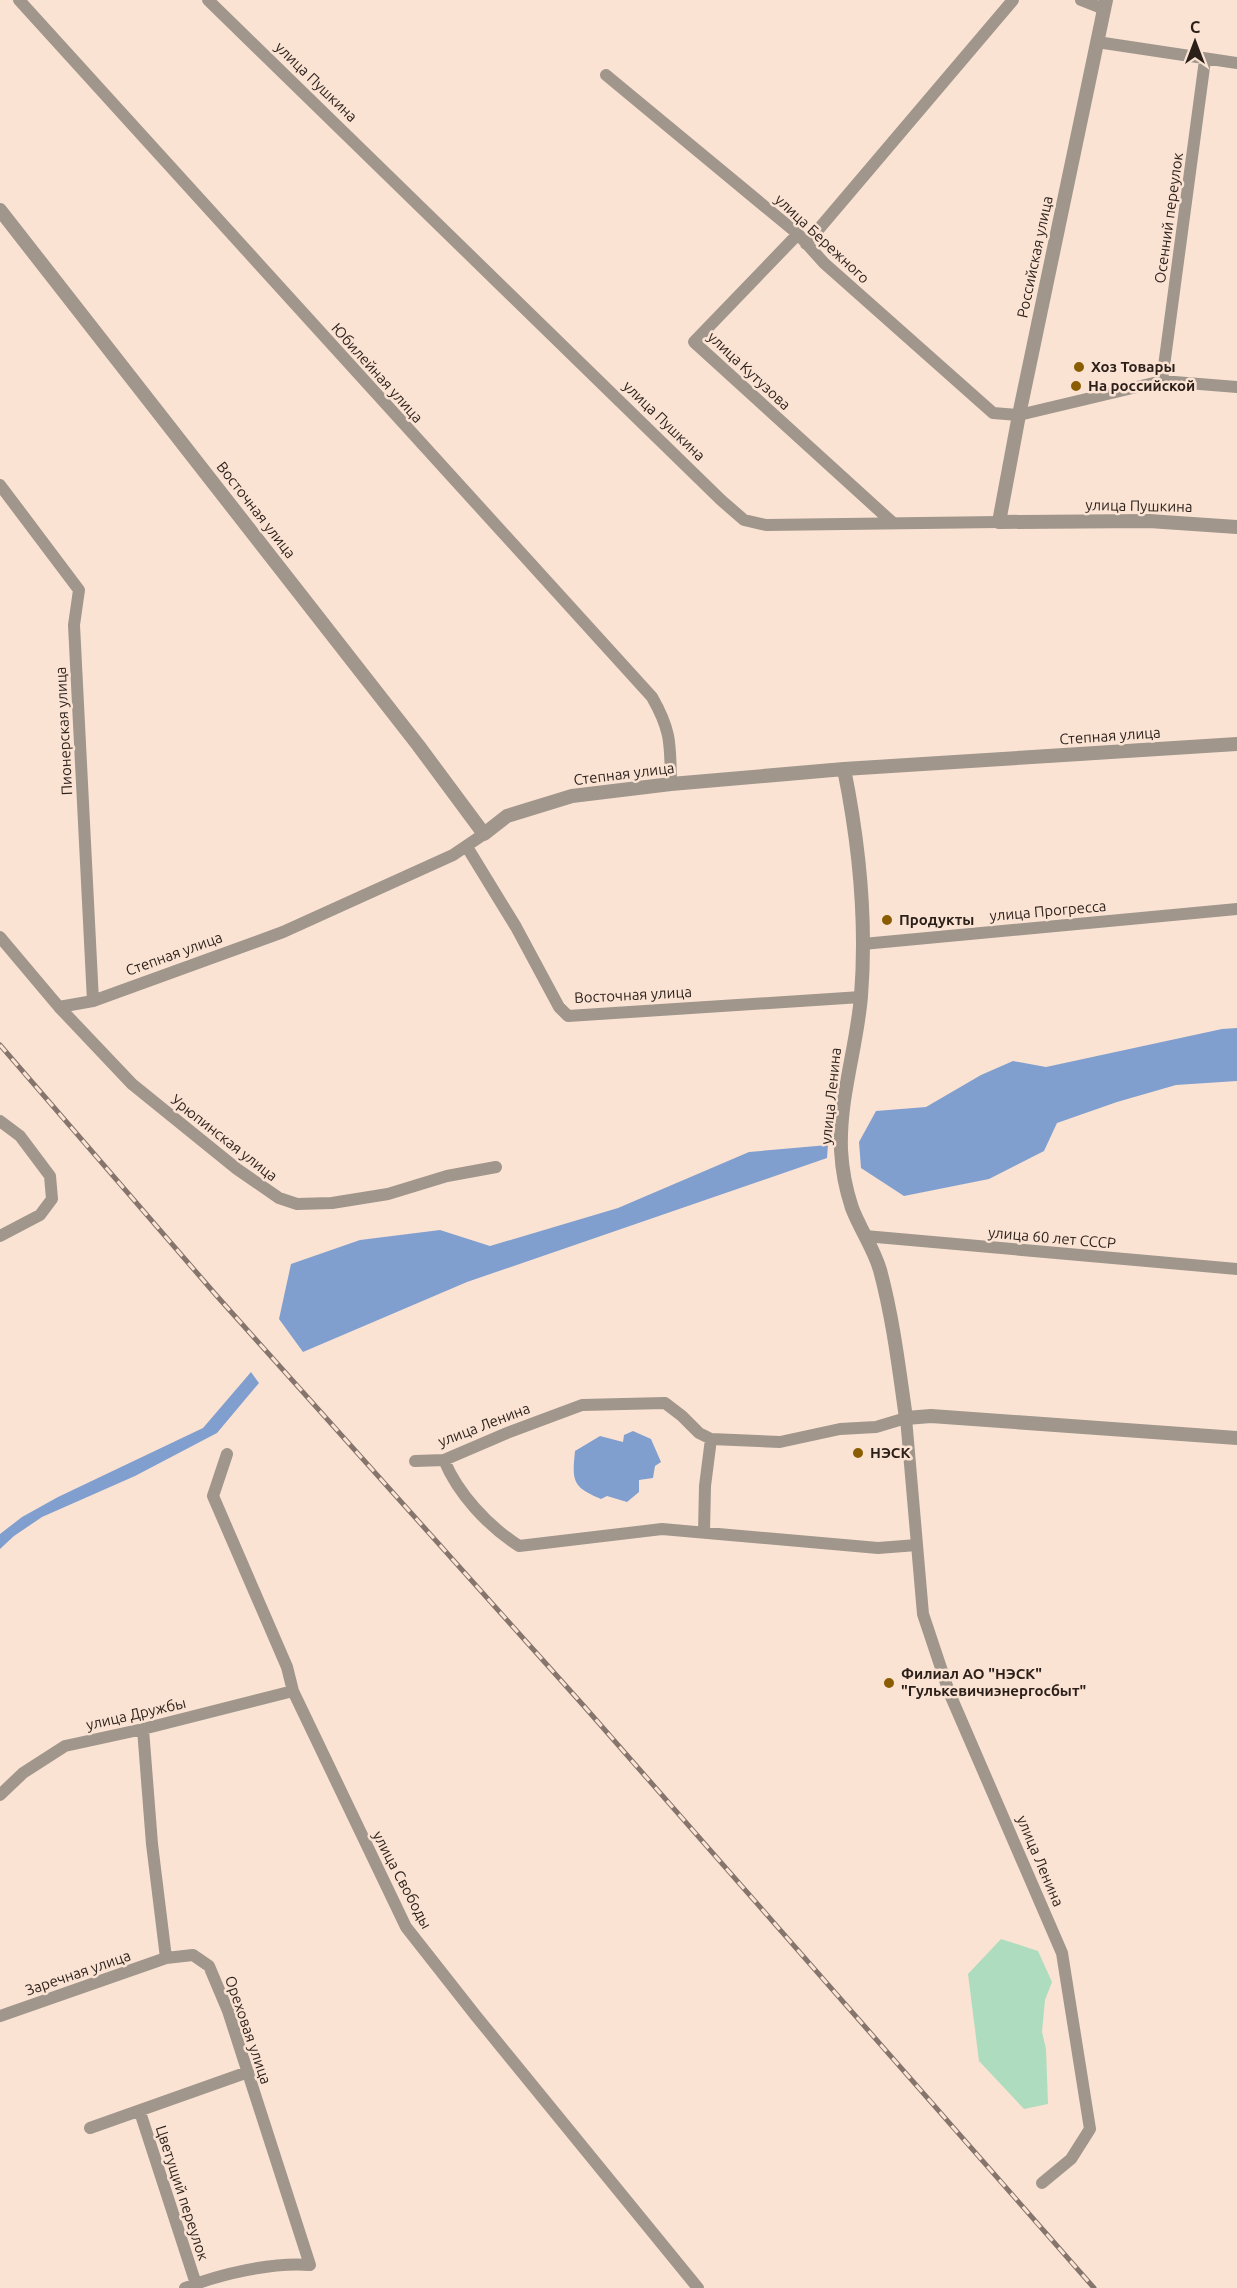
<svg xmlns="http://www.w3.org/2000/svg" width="1237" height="2288" viewBox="0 0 1237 2288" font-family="Ubuntu,sans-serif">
	<rect width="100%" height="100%" fill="#fbe3d4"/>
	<path fill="#aedcbf" d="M1001,1939L1038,1951L1052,1982L1045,2000L1042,2032L1046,2049L1048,2104L1024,2109L979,2061L968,1974Z"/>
	<path fill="#809fce" d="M1237,1028V1081L1176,1085L1117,1102L1057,1123L1044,1151L989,1179L904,1196L861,1168L859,1142L876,1111L926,1107L981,1075L1013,1061L1046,1067L1222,1029Z
		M828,1145L827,1158L467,1282L303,1352L279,1319L291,1264L360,1240L440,1230L490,1246L618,1208L749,1152Z
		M251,1372L259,1383L217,1433L135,1476L42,1517L14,1536L0,1549V1534L22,1517L58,1497L203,1428Z
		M633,1431L651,1439L661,1462L655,1466L653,1478L639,1480V1492L627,1502L607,1496L601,1499C572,1487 572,1481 575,1451L600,1436L623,1442L624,1435Z"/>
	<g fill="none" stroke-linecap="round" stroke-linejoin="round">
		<path stroke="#a0968c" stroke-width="12" d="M19,0L652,697C672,732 670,745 671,784
			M208,0L721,500L744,520L766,525L999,522
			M1081,0L1104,9
			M1097,42L1237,63
			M606,75L798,234L824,263L993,413L1019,415L1162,381L1237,387
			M798,234L694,342L893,523
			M806,244L1013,0
			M1162,381L1205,60
			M0,485L79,590L74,625L93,1001
			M467,847L516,927L559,1007L568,1016L861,997
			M0,937L59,1007L132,1084L237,1169L279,1198L297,1204L332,1203L388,1194L447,1176L496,1167
			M863,944L1237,909
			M59,1007L93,1001L283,932L453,855L484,834
			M0,1121L20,1136L50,1176L52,1199L40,1215L0,1236
			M865,1236L1237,1269
			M227,1454L213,1496L287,1667L293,1691L406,1927L476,2016L698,2288
			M444,1460C458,1494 488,1526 519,1546L662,1529L878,1548L917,1545
			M415,1461L444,1460L507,1433L582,1405L665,1403L682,1416L699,1433L711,1439L780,1442L840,1429L876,1427L906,1418L923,1614L949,1692L1062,1953L1090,2129L1071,2159L1042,2183
			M704,1533L705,1486L711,1439
			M143,1729L152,1844L166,1958
			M0,1795L23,1773L65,1746L143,1729L293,1691
			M0,2016L166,1958L193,1955L209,1966L228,2011L310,2265C272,2262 220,2274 185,2288
			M140,2112L196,2284
			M90,2128L248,2072"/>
		<path stroke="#a0968c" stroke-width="14" d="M1106,0L1019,415L999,522L1149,521L1237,527
			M0,210L418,745L484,834L507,816L572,796L671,784L844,769L1237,744
			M844,769C859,843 867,921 861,996C857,1047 839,1098 841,1150C842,1169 846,1190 852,1208C860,1229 874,1249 880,1270C893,1318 899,1369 906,1418L931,1416L1237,1438"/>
		<g stroke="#86756c" stroke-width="5">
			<path id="rail" d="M0,1045L216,1295L583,1705L1094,2288"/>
		</g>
		<use href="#rail" stroke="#fbe3d4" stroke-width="3" stroke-dasharray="9" stroke-linecap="butt"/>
	</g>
	<g fill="#8b5d02" stroke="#fbe3d4" stroke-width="2">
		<circle cx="1079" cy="367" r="6"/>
		<circle cx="1076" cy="386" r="6"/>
		<circle cx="887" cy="920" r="6"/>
		<circle cx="858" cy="1453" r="6"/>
		<circle cx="889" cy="1683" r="6"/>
	</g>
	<g text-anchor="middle" stroke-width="5" stroke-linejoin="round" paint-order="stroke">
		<g font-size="15" fill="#2a1f19" stroke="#fbe3d4">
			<text transform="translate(316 82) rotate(44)" y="5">улица Пушкина</text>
			<text transform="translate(1169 218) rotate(-82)" y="5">Осенний переулок</text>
			<text transform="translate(822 239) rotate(43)" y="5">улица Бережного</text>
			<text transform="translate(1035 257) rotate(-78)" y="5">Российская улица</text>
			<text transform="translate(749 371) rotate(43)" y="5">улица Кутузова</text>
			<text transform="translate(377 373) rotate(48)" y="5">Юбилейная улица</text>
			<text transform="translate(664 421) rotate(44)" y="5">улица Пушкина</text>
			<text transform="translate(1139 506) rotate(1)" y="5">улица Пушкина</text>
			<text transform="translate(256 510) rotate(52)" y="5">Восточная улица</text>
			<text transform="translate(64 731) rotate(-93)" y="5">Пионерская улица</text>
			<text transform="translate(1110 736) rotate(-4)" y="5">Степная улица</text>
			<text transform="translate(624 774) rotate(-7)" y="5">Степная улица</text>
			<text transform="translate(1048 911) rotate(-5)" y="5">улица Прогресса</text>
			<text transform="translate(174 954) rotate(-20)" y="5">Степная улица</text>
			<text transform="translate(633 995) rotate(-3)" y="5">Восточная улица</text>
			<text transform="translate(831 1096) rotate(-84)" y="5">улица Ленина</text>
			<text transform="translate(224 1138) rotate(38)" y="5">Урюпинская улица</text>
			<text transform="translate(1052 1238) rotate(5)" y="5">улица 60 лет СССР</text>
			<text transform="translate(484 1425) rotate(-21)" y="5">улица Ленина</text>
			<text transform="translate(136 1714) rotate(-13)" y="5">улица Дружбы</text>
			<text transform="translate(1040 1861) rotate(67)" y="5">улица Ленина</text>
			<text transform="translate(402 1880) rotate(62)" y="5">улица Свободы</text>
			<text transform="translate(78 1973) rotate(-19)" y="5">Заречная улица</text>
			<text transform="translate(248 2030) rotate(71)" y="5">Ореховая улица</text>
			<text transform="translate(182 2193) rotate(72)" y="5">Цветущий переулок</text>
		</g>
		<g font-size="15" font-weight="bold" fill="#2a1f19" stroke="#fbe3d4" text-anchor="start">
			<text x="1091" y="372">Хоз Товары</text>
			<text x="1088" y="391">На российской</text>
			<text x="899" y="925">Продукты</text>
			<text x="870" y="1458">НЭСК</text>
			<text x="901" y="1679">Филиал АО "НЭСК"<tspan x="901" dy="17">"Гулькевичиэнергосбыт"</tspan></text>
		</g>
	</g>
	<g transform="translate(1195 42)" stroke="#fbe3d4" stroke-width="4.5" paint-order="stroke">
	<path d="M0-4.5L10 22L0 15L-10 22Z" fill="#2a1f19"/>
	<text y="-9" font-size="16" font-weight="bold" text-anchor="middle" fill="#2a1f19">С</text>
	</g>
</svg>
